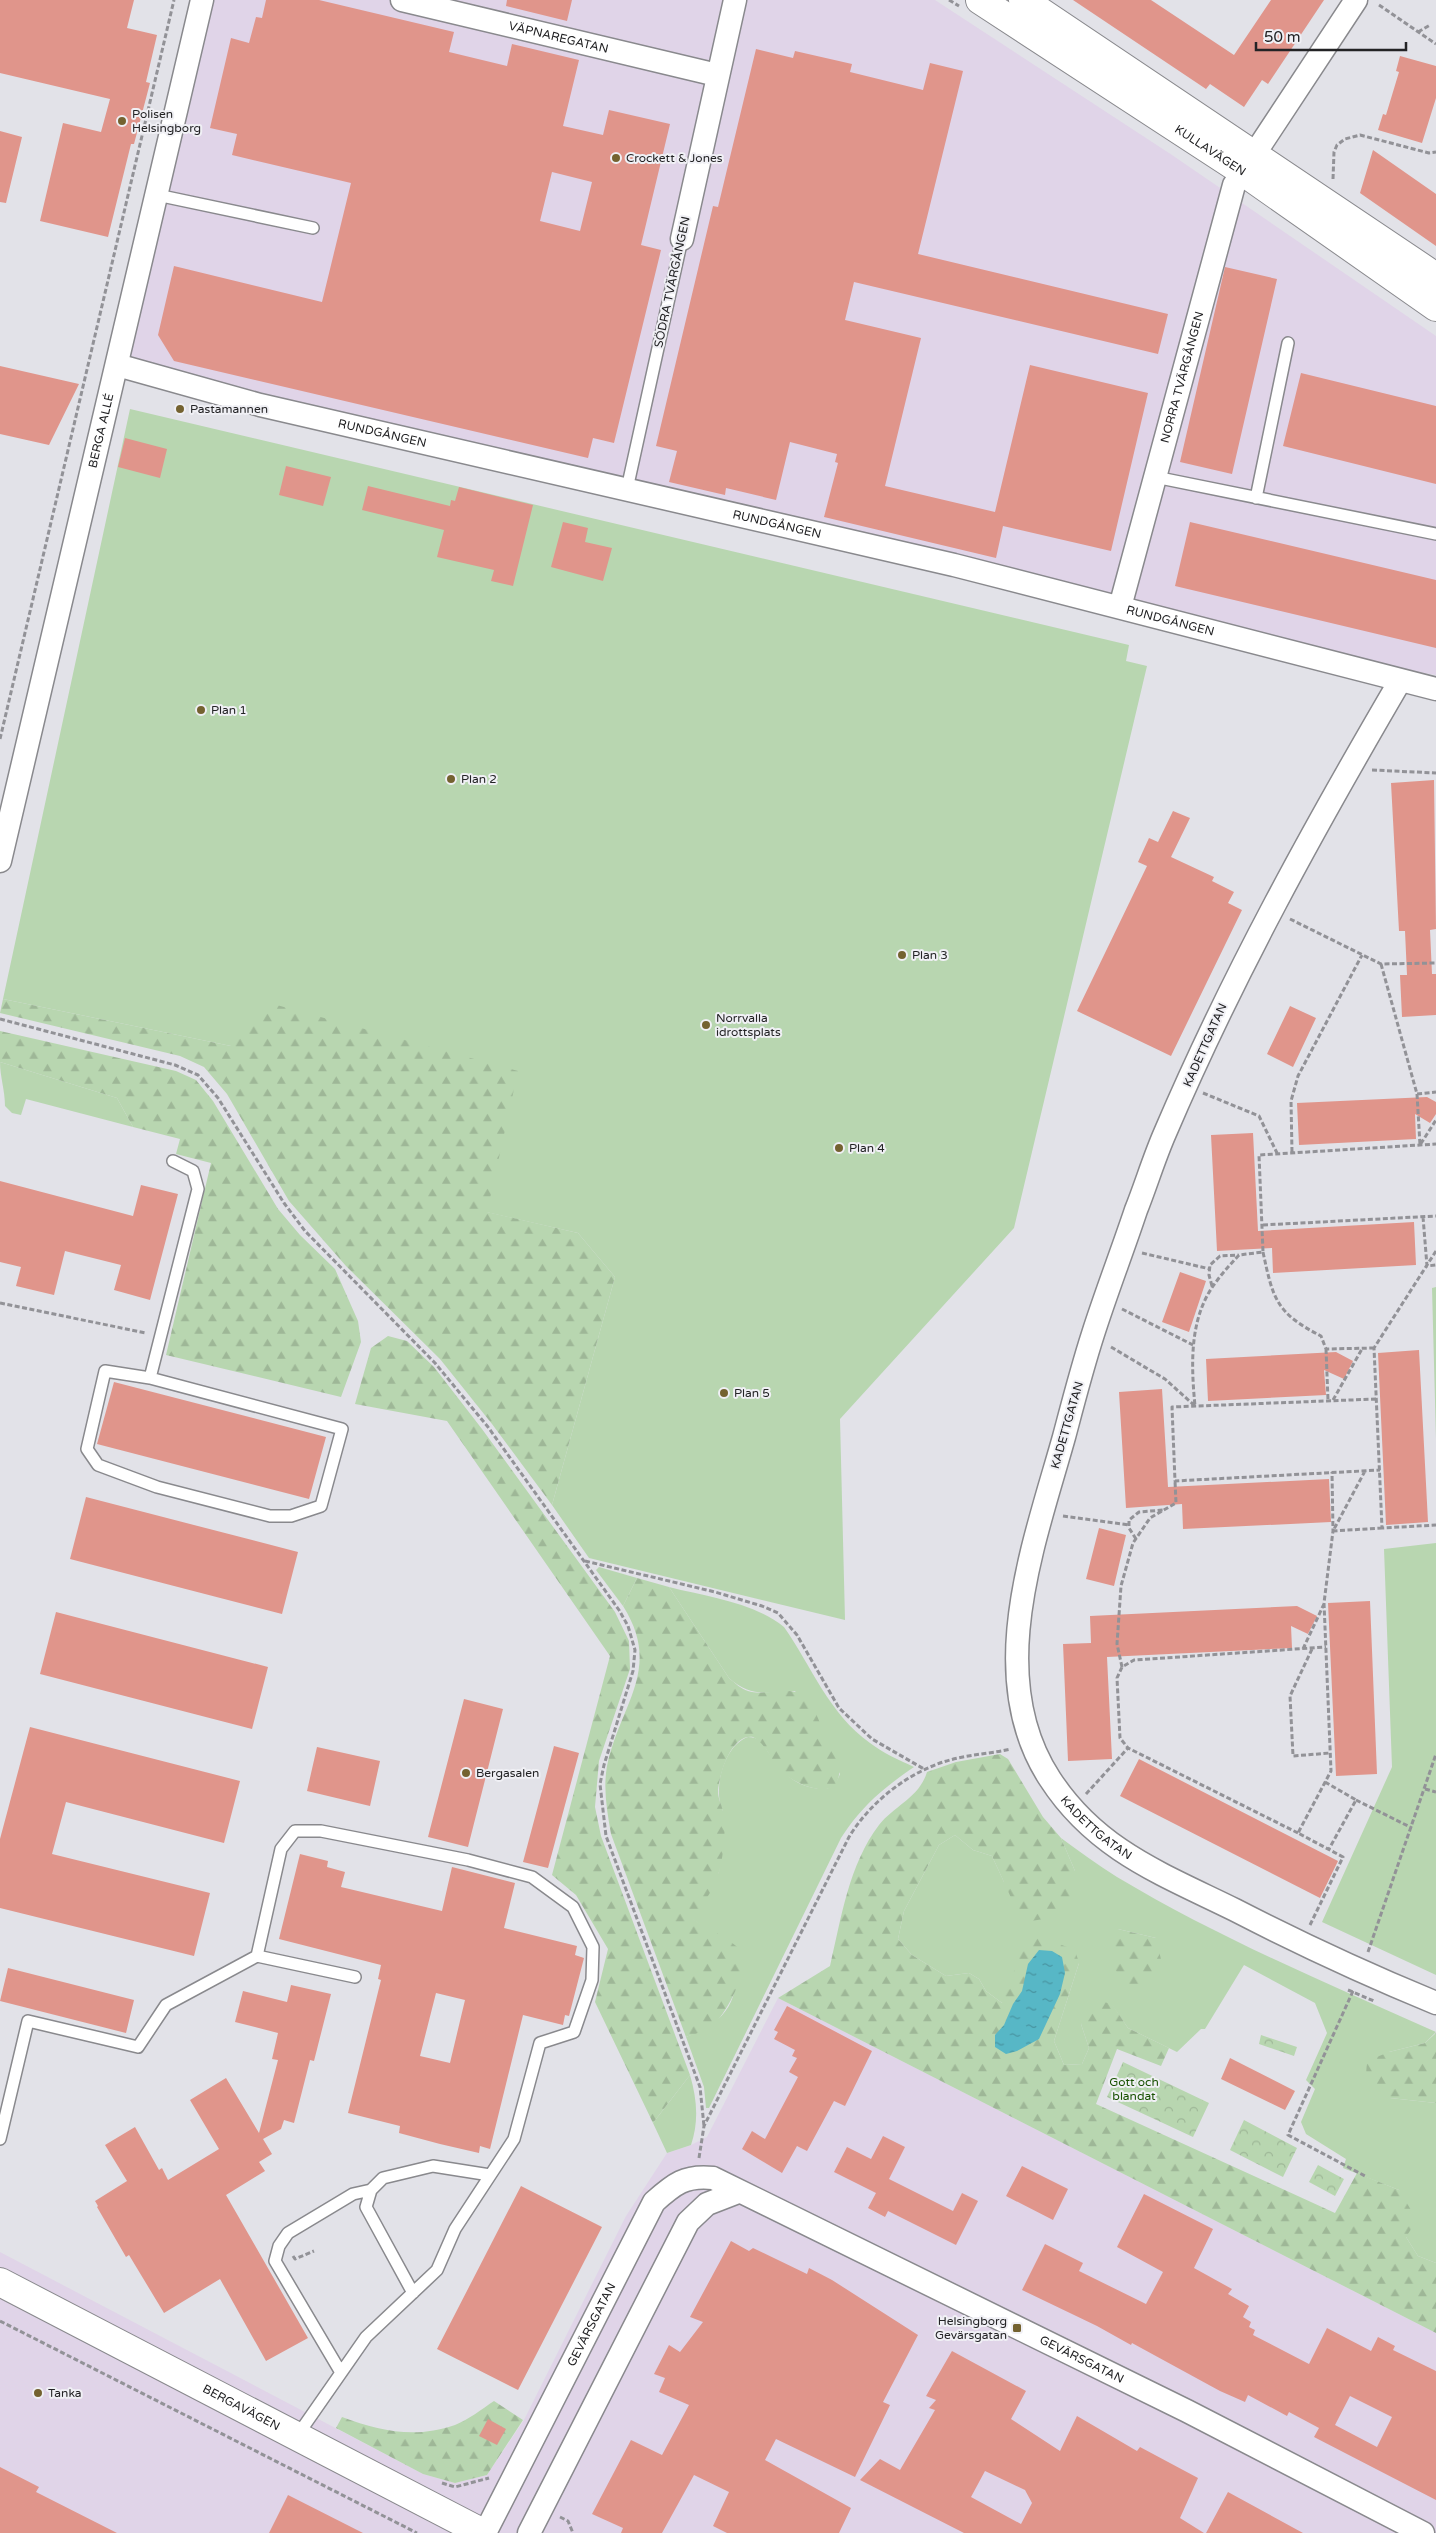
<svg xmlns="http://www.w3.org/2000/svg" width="1436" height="2533" viewBox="0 0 1436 2533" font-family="'Varela Round',sans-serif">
	<defs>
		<pattern id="forest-firs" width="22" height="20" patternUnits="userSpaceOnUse" patternTransform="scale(1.25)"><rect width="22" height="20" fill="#b8d6b0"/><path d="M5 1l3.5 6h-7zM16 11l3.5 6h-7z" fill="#9eb797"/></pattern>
		<pattern id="park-crowns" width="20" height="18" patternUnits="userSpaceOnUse" patternTransform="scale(1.25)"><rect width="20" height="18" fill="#b8d6b0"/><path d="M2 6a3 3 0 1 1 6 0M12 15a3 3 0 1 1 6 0" fill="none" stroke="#9eb797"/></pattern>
		<pattern id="water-ripples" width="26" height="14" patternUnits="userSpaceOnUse" patternTransform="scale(1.25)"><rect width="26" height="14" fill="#57b7c6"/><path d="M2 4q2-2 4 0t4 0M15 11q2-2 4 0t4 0" fill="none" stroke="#4894a1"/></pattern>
	</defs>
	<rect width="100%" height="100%" fill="#e2e2e8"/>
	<path fill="#e0d4e8" d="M208,0H935L1172,155L1436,336V675L1376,665L122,362Z
		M778,1998L1436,2333V2533H0V2252L423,2474L455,2483L487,2475L524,2420L626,2216L667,2153L691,2145L707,2137Z"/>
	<path fill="#b8d6b0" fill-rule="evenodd" d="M130,409L1129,645L1126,661L1147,666L1014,1228L840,1419L845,1620L589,1558L552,1505L615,1277L578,1233L486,1212L231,1046L3,999Z
		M0,1062L117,1098L133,1127L26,1099L21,1115L12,1113L5,1106C5,1090 0,1077 0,1062Z
		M1436,1287V1439L1432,1288Z
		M1436,1543V1975L1322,1922L1392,1767L1384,1549Z
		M599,1567L637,1578L623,1606L596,1570Z
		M669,1587C708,1597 753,1602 784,1627C812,1667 829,1714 870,1743C883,1753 899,1760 914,1767C882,1789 862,1806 841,1838L709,2108H706L704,2087L686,2037C734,2019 738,1996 738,1949L692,1919L719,1872L723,1811C712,1790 724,1745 748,1737C752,1737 756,1738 759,1740C764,1744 767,1751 771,1756C783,1775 798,1787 821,1789C831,1790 837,1783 840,1774L795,1691C768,1693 750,1697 729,1678Z
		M955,1835L973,1850L992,1856L1004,1882L1075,1871L1061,1838C1079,1851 1098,1865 1117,1877C1219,1938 1328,1984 1436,2032L1425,2043L1389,2052L1390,2098L1436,2103V2263L1418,2256L1406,2237L1399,2190L1343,2168L1346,2159L1306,2134L1301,2122L1315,2089L1306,2080L1327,2033L1315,2003L1244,1965L1205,2029H1201L1177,2052L1128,2028L1112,2005L1081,2024L1089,2048L1082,2064L1064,2065L1054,2041L1079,1963L1002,2003L986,1991L979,1979L969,1973L946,1976L912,1955L898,1939L904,1911L939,1845ZM1118,1929L1156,1938L1115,1969Z
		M690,2075C697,2099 699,2121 691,2145L667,2153L653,2123Z"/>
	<path fill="url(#forest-firs)" d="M3,999L231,1046L273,1004L518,1071L487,1212L578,1233L615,1277L552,1505L492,1424L440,1359L346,1266L289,1201L227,1094L204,1067L180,1056L0,1013Z
		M0,1031L176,1071L196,1080L213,1101L278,1209L300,1235L335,1269L358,1321L361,1342L341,1397L166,1355L211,1163L176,1154L180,1139L133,1127L117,1098L0,1062Z
		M388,1336L407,1341L434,1367L482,1429L615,1612L629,1641L630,1669L599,1761L595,1807L601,1836L690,2075L653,2123L595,2002L608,1949L576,1895L552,1875L610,1656L447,1421L355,1404L371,1348Z
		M637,1578L669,1587L729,1678C735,1683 741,1689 748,1691C766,1697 793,1683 807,1699C816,1709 821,1727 827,1740C832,1750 841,1764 839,1775C835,1804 790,1782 779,1769C770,1758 766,1744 753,1737C731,1734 720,1773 718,1790C718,1799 721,1803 723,1811C727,1825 723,1859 719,1872C715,1889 702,1904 693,1919C704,1927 733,1940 741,1951C751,1967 727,2013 714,2024C706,2031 695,2034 686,2037L611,1834C607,1811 603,1789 607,1766C620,1704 663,1669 623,1606Z
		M1000,1754L1008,1759L1043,1817L1061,1838L1075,1871L1071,1897L1050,1918L1031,1921L1018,1913L992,1856L973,1850L955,1835L939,1845L904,1911L898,1939L912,1955L946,1976L969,1973L979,1979L986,1991L1002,2003L1024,1945L1038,1936L1075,1950L1079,1963L1054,2041L1064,2065L1082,2064L1089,2048L1081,2024L1088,2003L1096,2000L1112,2004L1128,2028L1169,2048L1161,2066L1117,2049L1096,2104L1335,2213L1357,2173L1399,2190L1417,2220L1406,2237L1418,2256L1436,2263V2333L778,1998L830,1966C841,1919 849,1864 879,1825C895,1805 919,1798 927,1772L956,1762Z
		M1118,1929L1156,1938L1163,1968L1141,1987L1125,1986L1115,1969L1108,1940Z
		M1436,2033V2103L1390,2098L1371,2091L1366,2075L1367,2061L1389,2052L1425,2043Z
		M494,2401L523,2420L487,2475L455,2483L423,2474L336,2428L342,2417C380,2431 415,2439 455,2425C468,2420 482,2409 494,2401Z"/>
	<path fill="url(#park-crowns)" d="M1261,2035L1297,2047L1294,2056L1259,2044Z
		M1123,2062L1209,2103L1193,2137L1107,2097Z
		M1244,2120L1297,2148L1283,2177L1230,2150Z
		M1318,2165L1344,2179L1335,2196L1309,2182Z"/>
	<path fill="url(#water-ripples)" d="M1039,1950L1052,1951L1062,1957L1065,1973L1060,1994L1039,2039L1017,2051L1006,2054L995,2047V2035L1004,2025L1013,2004L1022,1991L1028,1964Z"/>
	<path fill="#e0958b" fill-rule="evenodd" d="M0,0H134L127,28L157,35L146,82L150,83L134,144H131L108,237L40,221L63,123L101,132L110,99L0,73Z
		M266,0H319L454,32L449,52L507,66L512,44L579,60L563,126L603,135L609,110L670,124L641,245L661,250L614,443L593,438L588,458L174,361L158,335L174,266L322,302L351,183L232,155L237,134L210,128L231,38L249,43L256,17L262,18ZM552,172L592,182L580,231L540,221Z
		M507,0H572L567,21L506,6Z
		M1073,0H1151L1234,55L1271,0H1324L1268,84L1262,80L1244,107L1210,84L1206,89Z
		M756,49L793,58L795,51L852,64L850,72L923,90L930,63L963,71L918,254L1168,314L1158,354L854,282L845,320L921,338L885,486L995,512L1030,365L1148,393L1111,551L1003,526L996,558L824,517L838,463L835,462L837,454L790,442L776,500L726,488L725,495L669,482L677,451L656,446L713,206L718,207Z
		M1400,56L1436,66V98L1422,143L1378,130L1383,114L1386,115L1399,72L1396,71Z
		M0,131L22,137L6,203L0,202Z
		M1373,150L1436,194V246L1360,193Z
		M1225,267L1277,279L1232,474L1180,462Z
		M0,366L79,384L49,445L0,434Z
		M1301,373L1436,406V484L1283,446Z
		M125,438L167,449L160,478L118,467Z
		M286,466L331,477L323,506L279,495Z
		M368,486L450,506L451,500L455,501L459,487L533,505L513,586L491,581L494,570L437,557L444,530L362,510Z
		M563,522L588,528L585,542L612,548L603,581L551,567Z
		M1190,522L1436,580V648L1175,586Z
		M1434,780L1436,929L1430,930L1432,974H1436V1015L1402,1017L1400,975H1407L1405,931H1399L1391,783Z
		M1173,811L1190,818L1171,857L1214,877L1212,881L1234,892L1228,903L1242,910L1171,1056L1077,1011L1147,866L1138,862L1149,838L1158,842Z
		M1290,1006L1316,1018L1293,1067L1267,1054Z
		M1427,1097L1436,1102V1114L1430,1123L1415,1114L1416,1139L1299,1145L1297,1103Z
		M1253,1133L1258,1231L1414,1222L1416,1265L1273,1273L1272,1248L1217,1251L1211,1135Z
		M0,1181L133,1216L141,1185L178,1194L150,1300L114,1290L121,1265L65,1251L54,1295L16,1286L21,1267L0,1262Z
		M1180,1272L1206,1281L1189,1332L1162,1322Z
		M1419,1350L1428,1522L1386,1525L1378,1353Z
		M1336,1352L1353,1361L1344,1379L1324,1370L1326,1395L1208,1401L1206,1359Z
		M114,1382L326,1437L309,1499L97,1444Z
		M1162,1389L1168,1487L1329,1479L1331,1522L1183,1529L1182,1504L1126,1508L1119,1392Z
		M86,1497L298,1552L282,1614L70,1559Z
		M1099,1528L1126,1535L1114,1586L1086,1579Z
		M1370,1601L1377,1774L1336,1776L1328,1603Z
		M1297,1606L1317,1616L1308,1634L1291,1626L1292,1648L1107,1657L1112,1759L1068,1761L1063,1644L1091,1643L1090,1616Z
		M56,1612L268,1667L252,1729L40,1674Z
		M464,1699L503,1709L468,1847L428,1837Z
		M30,1727L240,1781L224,1843L66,1802L52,1854L210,1893L194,1956L0,1908V1839Z
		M554,1746L579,1753L548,1868L523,1862Z
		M317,1747L380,1761L370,1806L307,1791Z
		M1139,1759L1338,1861L1320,1898L1120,1796Z
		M300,1854L328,1861L327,1867L345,1872L341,1887L442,1911L452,1867L515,1883L504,1928L577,1946L575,1955L584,1958L569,2016L565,2015L563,2025L523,2015L490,2149L480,2146L479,2153L440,2144L399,2133L400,2126L348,2113L381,1980L378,1979L381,1965L279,1939ZM436,1993L465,2000L450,2063L420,2056Z
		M8,1968L134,2000L126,2033L0,2001Z
		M291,1985L331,1994L314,2061L310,2060L294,2123L284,2120L281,2129L263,2139L272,2154L259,2162L265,2171L226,2195L308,2338L266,2361L220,2279L164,2313L129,2255L126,2257L97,2207L98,2206L95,2201L127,2181L105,2145L135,2127L159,2170L162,2168L168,2180L219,2149L190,2100L226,2078L259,2133L278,2060L272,2059L278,2033L235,2022L243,1991L287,2002Z
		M787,2006L872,2051L845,2106L834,2101L807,2151L797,2146L782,2173L742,2149L752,2131L765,2139L798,2077L789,2072L797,2058L792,2056L795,2050L774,2039L778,2032L774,2030Z
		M1230,2058L1295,2091L1285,2110L1221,2079Z
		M883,2136L905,2147L889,2179L953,2211L962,2193L978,2201L956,2245L888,2211L885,2217L868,2208L876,2193L834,2172L847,2147L871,2159Z
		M1022,2166L1068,2189L1053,2220L1006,2196Z
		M521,2186L602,2227L518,2390L437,2349Z
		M1144,2194L1213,2229L1194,2268L1232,2289L1228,2294L1249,2306L1243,2317L1251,2322L1249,2327L1255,2330L1253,2335L1309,2364L1327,2328L1371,2351L1378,2337L1395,2346L1393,2350L1436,2371V2500L1314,2437L1319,2428L1289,2412L1287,2416L1248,2395L1245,2402L1220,2391L1132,2343L1131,2345L1097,2326L1022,2290L1045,2244L1083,2263L1079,2271L1146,2304L1163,2272L1117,2247ZM1350,2396L1392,2417L1377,2447L1335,2425Z
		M731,2241L749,2251L753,2248L807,2274L809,2268L832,2280L918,2335L883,2402L890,2405L855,2477L776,2439L765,2460L851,2508L839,2533H727L713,2526L729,2492L694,2475L662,2533H621L623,2528L592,2514L631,2440L662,2455L689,2405L659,2392L665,2378L654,2374L669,2345L680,2352L703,2322L690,2317Z
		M952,2351L1026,2391L1011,2419L1060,2451L1077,2416L1137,2451L1140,2447L1198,2478L1180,2518L1204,2533H964L860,2480L880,2459L900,2470L935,2410L929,2408L936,2400L926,2396ZM985,2471L1025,2490L1032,2503L1021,2524L971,2497Z
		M488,2419L506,2429L497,2445L479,2436Z
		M0,2467L39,2487L36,2492L117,2533H0Z
		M1228,2492L1303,2533H1206Z
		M288,2495L363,2533H269Z"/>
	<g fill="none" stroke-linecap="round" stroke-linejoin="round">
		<g stroke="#89898d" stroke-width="14">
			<path id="lane" d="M157,195L313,228
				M1155,477L1436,534
				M627,489L682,239
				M1256,498L1288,343
				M150,1378L342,1429L321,1506L291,1516H270L157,1487L98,1465L87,1449L105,1371L150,1378L198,1189L193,1171L173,1161
				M257,1956L281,1849L295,1831H321L468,1860L532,1877L573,1907L593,1947L592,1980L574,2032L540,2043L514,2139L455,2229L437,2270L366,2337L297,2436
				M0,2139L28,2021L138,2047L166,2005L257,1956L355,1977
				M413,2293L366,2207L371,2190L383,2178L433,2166L490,2175
				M340,2371L275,2261L279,2246L288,2233L353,2194L371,2190"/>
		</g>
		<g stroke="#89898d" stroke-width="25">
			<g id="street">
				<path id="s1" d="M402,0L717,75"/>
				<path d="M682,239L735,0"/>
				<path id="s2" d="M117,365L260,405L954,565L1436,689"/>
				<path id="s3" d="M1120,607L1234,185L1356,0"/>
				<path id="s4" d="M1400,681C1314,828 1232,976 1165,1133C1154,1158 1146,1185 1136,1210C1122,1252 1106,1293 1093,1334C1082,1368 1073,1403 1064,1437C1034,1544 983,1677 1050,1779C1096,1850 1162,1874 1235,1910C1301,1944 1368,1975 1436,2003"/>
				<path id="s5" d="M0,861L202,0"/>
				<path id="s6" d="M485,2533L654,2202C674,2184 685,2175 713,2178L1187,2411L1423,2533"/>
				<path d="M529,2533L688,2222L707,2204L738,2192"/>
			</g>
		</g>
		<g stroke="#89898d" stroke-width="30">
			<g id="secondary">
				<path id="s7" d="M980,0L1242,171L1436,307"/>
				<path d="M1023,0L1436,277"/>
				<path id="s8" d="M0,2282L483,2533"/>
			</g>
		</g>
		<path stroke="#929297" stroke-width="3" stroke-dasharray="5 2.5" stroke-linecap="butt" d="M949,0L959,6
			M1379,5L1436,44
			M1418,32L1430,25
			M1333,179L1334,152L1337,145L1345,139L1360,135L1429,153L1436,152
			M0,739L174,0
			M1372,770L1436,773
			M1290,919L1381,964L1436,963
			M1381,964L1417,1094L1436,1092
			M0,1019L175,1065L198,1075L218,1098L284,1203L305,1231L435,1363L488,1427L619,1610L628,1626L635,1650L633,1671L604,1765L600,1784L606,1836L700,2087L704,2126
			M1203,1093L1259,1116L1277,1153
			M1417,1094L1420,1145L1436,1120
			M1292,1152L1291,1101L1298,1076L1362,955
			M1423,1217L1427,1266L1436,1265
			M1263,1225L1436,1216
			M1436,1251L1374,1348L1382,1528L1436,1525
			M1263,1252C1273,1299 1276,1313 1321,1336L1326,1349L1374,1348
			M1142,1253L1210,1269
			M1212,1286L1209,1275L1210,1265L1220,1256L1238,1255
			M0,1303L146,1333
			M1122,1309L1193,1345
			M1111,1347L1165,1379L1195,1406C1191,1364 1189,1317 1216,1282C1223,1272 1231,1264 1239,1255L1263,1252L1259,1155L1436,1144
			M1326,1349L1328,1400
			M1376,1399L1172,1407L1175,1481L1380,1470
			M1333,1400L1362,1349
			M1365,1471L1333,1531L1382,1528
			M1063,1516L1129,1525
			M1136,1539L1129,1528V1520L1139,1512L1163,1510
			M585,1561L715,1592L762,1606L778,1613L797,1635L839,1708L872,1739L924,1769
			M1303,1649L1324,1604
			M1312,1649L1290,1696L1293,1756L1330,1753
			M1122,1667L1117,1644L1121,1586L1133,1543L1150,1518L1176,1503L1175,1481
			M1325,1782L1356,1800L1329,1849
			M1425,1789L1436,1792
			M1086,1794L1128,1748
			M1356,1800L1412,1828
			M1298,1833L1128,1748L1120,1738L1117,1678L1122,1667L1134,1660L1326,1647
			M1310,1925L1343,1857L1298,1833L1331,1771L1324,1603L1333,1531L1332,1472
			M1368,1952L1436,1754
			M1348,1990L1374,2001
			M1353,1991L1288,2135L1365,2176
			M699,2158L704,2126L849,1837C872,1799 915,1767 958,1758C976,1754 994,1753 1011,1749
			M293,2256L295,2259L314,2251
			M0,2321L417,2533
			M442,2483L455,2487L489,2478
			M560,2517L568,2521L573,2533"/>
		<use href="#lane" stroke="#fff" stroke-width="11"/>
		<use href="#street" stroke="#fff" stroke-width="22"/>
		<use href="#secondary" stroke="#fff" stroke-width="28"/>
	</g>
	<g fill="#746230" stroke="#f0f0f5" stroke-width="2">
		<circle cx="122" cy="121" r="5"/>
		<circle cx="616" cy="158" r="5"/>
		<circle cx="180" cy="409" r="5"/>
		<circle cx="201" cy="710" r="5"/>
		<circle cx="451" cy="779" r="5"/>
		<circle cx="902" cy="955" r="5"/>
		<circle cx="706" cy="1025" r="5"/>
		<circle cx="839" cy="1148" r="5"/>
		<circle cx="724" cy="1393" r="5"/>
		<circle cx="466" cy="1773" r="5"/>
		<rect x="1012" y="2323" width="10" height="10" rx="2.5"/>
		<circle cx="38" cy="2393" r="5"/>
	</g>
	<g text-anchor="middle" stroke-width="4" stroke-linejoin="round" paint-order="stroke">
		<g font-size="12" fill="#232325" stroke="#f0f0f5">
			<text dy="4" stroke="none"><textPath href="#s1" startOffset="161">VÄPNAREGATAN</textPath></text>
			<text dy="4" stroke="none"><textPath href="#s7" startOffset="275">KULLAVÄGEN</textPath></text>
			<text transform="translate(672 282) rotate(-78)" y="4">SÖDRA TVÄRGÅNGEN</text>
			<text dy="4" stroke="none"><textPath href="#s3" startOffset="238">NORRA TVÄRGÅNGEN</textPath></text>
			<text dy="4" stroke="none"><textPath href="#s5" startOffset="442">BERGA ALLÉ</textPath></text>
			<text dy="4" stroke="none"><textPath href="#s2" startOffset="274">RUNDGÅNGEN</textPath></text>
			<text dy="4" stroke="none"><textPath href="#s2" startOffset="679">RUNDGÅNGEN</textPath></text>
			<text dy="4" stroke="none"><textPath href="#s2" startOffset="1084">RUNDGÅNGEN</textPath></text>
			<text transform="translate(1205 1045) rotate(-66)" y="4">KADETTGATAN</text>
			<text transform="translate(1067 1425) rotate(-74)" y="4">KADETTGATAN</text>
			<text dy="4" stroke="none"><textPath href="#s4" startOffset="1252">KADETTGATAN</textPath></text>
			<text dy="4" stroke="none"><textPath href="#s6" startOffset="234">GEVÄRSGATAN</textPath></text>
			<text dy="4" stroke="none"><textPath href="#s6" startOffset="849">GEVÄRSGATAN</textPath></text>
			<text dy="4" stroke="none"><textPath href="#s8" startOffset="272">BERGAVÄGEN</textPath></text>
		</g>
		<g font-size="12" fill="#232325" stroke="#f0f0f5" text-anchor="start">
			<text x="132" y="118">Polisen<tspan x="132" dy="14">Helsingborg</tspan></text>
			<text x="626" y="162">Crockett &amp; Jones</text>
			<text x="190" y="413">Pastamannen</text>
			<text x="211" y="714">Plan 1</text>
			<text x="461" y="783">Plan 2</text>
			<text x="912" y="959">Plan 3</text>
			<text x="716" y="1022">Norrvalla<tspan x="716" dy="14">idrottsplats</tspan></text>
			<text x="849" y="1152">Plan 4</text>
			<text x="734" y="1397">Plan 5</text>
			<text x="476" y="1777">Bergasalen</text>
			<text x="1007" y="2325" text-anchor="end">Helsingborg<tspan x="1007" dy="14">Gevärsgatan</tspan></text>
			<text x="48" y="2397">Tanka</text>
		</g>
		<g font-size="12" fill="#185100" stroke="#f0f0f5">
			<text x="1134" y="2086">Gott och<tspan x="1134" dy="14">blandat</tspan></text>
		</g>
	</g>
	<path d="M1256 42v8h150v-8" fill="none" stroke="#232325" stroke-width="2.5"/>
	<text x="1264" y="42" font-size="15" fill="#232325" stroke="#f0f0f5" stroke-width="4" paint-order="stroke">50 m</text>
</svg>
